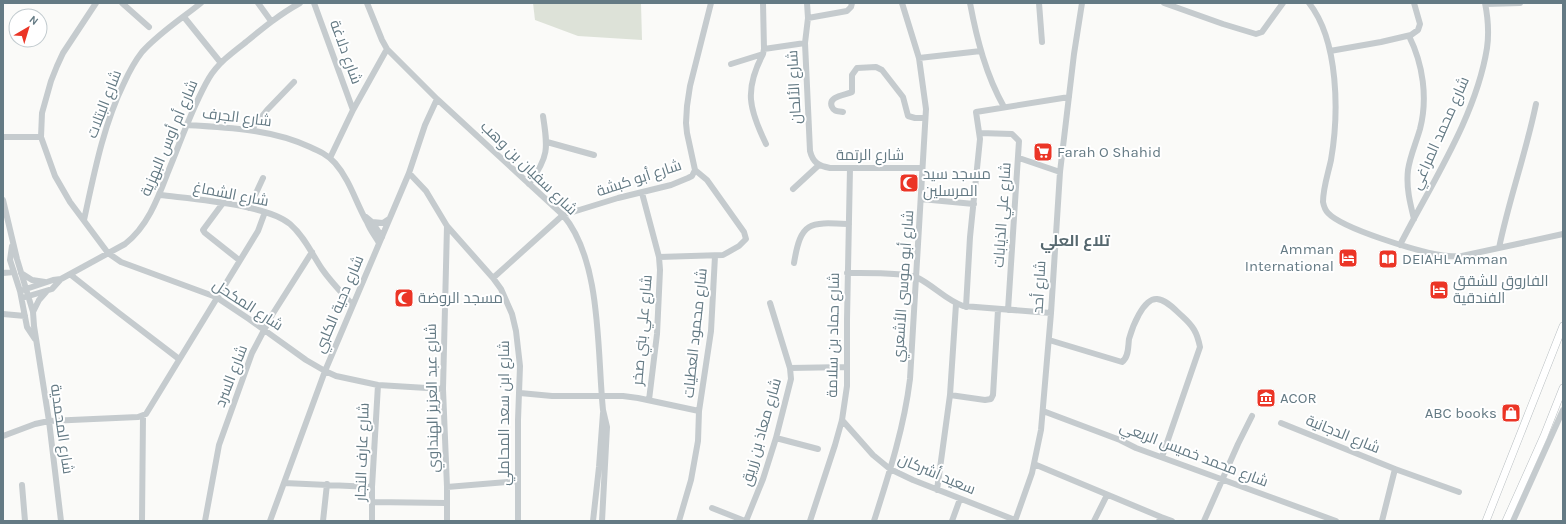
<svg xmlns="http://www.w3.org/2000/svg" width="1566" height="524" viewBox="0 0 1566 524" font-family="Karla,Cairo,sans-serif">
	<rect width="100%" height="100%" fill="#fafaf8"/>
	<path fill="#dde2d8" d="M533,3H641L642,40L578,36L535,20Z"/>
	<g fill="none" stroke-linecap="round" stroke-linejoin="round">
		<g stroke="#b9bfc2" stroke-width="8">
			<path id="major" d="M1486,521L1563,326
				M1506,521L1544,436L1563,388"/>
		</g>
		<path stroke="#c5cbce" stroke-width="6" d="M96,3L63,53L57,66L51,81L42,113L41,137L55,176L70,202L108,253L121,262L216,297L249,319L306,360L325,371L336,376L378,385L443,389
			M122,3L149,27
			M258,3L271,21
			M314,3L353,110L330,158
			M367,3L382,40L387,49L437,99L563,215C602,261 597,351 603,410L607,427L602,521
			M763,3L764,49L763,54C744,90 749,109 766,144
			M807,3L808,18L805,43L810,151C813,163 819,166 830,168H922
			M970,3C977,40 986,75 1004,107
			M1039,3L1042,42
			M1164,3L1223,24L1256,34L1262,32L1283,3
			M1309,3C1339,41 1339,114 1331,160C1328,174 1323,188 1323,202C1324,207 1325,210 1328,213C1343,229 1417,251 1440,255C1447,257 1454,256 1462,256L1563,234
			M1486,4L1520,3
			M184,17L221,63
			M808,18L847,11L851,7L852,3
			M1409,36C1423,64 1428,98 1420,129C1416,143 1410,156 1408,170C1406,187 1410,203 1414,219
			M764,49L805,43
			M1330,51L1381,42L1411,35L1418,30L1420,24L1414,3
			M919,58L981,51
			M731,64L763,54
			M353,110L387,49
			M843,112C838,111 834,112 832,107C827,96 846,95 852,92V75L857,68L876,67L882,70L903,97L908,116L915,118H925
			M187,125C230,128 271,129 310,147C319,151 328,155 335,163C350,180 356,203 367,222C370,230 375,236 379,243
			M251,130L267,110L294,82
			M980,133L1012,134L1019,141L1008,310
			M3,137H41
			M547,142L594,155
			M1019,158L1060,172
			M409,173L426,191L447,226L493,278L501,289L512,314L516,331L520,366L518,420V521
			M529,184C549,157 548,148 543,116
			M793,189L819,165
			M642,193L659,257L660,270L657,334L649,400
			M160,195C191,199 266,204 290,224C304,236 312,254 322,269C331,282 342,293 352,304
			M921,199L974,204
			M3,200L17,259L33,312L34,326L49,421L61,521
			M223,203L203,230L205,233L239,260
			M249,208L263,178
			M366,217L372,222L382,237
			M84,220C94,174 103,126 124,83C129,72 135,61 142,52C159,33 181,19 201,3
			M372,222L383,223L389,219
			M1400,245C1431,184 1476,117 1487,48C1489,34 1488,18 1485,3
			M12,246L10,260L20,291L27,327L35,339
			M1499,248C1509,199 1526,153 1536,104
			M659,257L723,255L739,246L746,239L744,232L707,180L695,170
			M794,263C801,221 809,222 849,224
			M3,273L14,272
			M21,273L32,280L45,282
			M847,273C864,273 905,272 918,278C934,286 946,300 963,306L1051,313
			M71,275L119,313L179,359
			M493,278L563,215L618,198L671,185L688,178L692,176L695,170L687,133L686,123L687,106L690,86L711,3
			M23,290L53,280L61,279
			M22,298L52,289L61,279L125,244C148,226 158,198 168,172C181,141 192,107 209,78C218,63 233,52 246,42C263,28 280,14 300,3
			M966,307L970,237L980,139L976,112L1069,97
			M33,312L39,300L46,292
			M3,314L25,316
			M1049,340L1122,362C1129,357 1128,346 1129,339C1132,328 1143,298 1157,299C1167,300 1175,310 1182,316C1193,326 1197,332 1200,347L1162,457
			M790,368L847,367
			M520,393L552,396H623L638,398L699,411
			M950,395L985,400L991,399L993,395L998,310
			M1043,411L1120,440L1136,448L1336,521
			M842,420L873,455L890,469L913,480L1015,520
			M1281,423L1395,469L1459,492
			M3,436L35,424L49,421L138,417L146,414L258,231L265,212
			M776,438L818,449
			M1034,464L1161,517
			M284,483L372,487
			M22,485L25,521
			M447,487L518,481
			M937,490L950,395L956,304
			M372,502L446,503
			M712,508L745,521
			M142,521L143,416
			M205,521L219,445L252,353L272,315L312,252
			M270,521L325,371L409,173L425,125L437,99
			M323,521L327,484
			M372,521V487L378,385
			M447,521V487L443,389L447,226
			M593,521L599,467L603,413
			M679,521L691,480L698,441L699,411L711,331L715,256
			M746,521L763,479L776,438L791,379L790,368L770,303
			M810,521L835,445L842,420L847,386V320L850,168
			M874,521C889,474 904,428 910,379L926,109L919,58L902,3
			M952,521L960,499
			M1015,521L1032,473L1041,430L1051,313L1060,172L1074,54L1082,3
			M1094,521L1107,495
			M1159,521L1161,517L1172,521
			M1204,521L1238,444L1252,416
			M1382,521L1395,469
			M1513,521L1563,410"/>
		<use href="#major" stroke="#fff" stroke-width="7"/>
	</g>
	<defs>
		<g id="supermarket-square" transform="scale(1)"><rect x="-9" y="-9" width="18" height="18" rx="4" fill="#eb3526" stroke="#fff"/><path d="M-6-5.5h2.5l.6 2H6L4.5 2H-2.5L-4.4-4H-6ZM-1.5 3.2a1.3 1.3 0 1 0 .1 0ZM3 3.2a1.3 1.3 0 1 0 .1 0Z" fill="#fff"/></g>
		<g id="mosque-square" transform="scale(1)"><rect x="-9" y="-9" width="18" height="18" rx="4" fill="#eb3526" stroke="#fff"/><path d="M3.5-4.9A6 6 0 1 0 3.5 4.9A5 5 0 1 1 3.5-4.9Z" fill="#fff"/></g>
		<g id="hotel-square" transform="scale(1)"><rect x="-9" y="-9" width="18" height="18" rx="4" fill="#eb3526" stroke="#fff"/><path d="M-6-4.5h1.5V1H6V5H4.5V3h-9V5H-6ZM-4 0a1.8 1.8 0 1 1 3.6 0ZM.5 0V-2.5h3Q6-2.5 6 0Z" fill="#fff"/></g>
		<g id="library-square" transform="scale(1)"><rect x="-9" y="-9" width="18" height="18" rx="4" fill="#eb3526" stroke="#fff"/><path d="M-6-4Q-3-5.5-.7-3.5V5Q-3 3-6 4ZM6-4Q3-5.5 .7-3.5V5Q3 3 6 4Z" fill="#fff"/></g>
		<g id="museum-square" transform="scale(1)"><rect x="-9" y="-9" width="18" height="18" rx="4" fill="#eb3526" stroke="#fff"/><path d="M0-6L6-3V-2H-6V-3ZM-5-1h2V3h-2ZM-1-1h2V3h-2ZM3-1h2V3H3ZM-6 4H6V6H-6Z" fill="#fff"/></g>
		<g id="shop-square" transform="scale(1)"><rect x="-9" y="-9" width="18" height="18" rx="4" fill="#eb3526" stroke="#fff"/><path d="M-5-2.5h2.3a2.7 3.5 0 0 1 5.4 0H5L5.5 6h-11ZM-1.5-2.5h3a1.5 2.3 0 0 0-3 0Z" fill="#fff"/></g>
	</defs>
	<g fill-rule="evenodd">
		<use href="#supermarket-square" x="1043" y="152"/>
		<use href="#mosque-square" x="909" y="183"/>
		<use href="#hotel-square" x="1348" y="258"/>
		<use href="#library-square" x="1388" y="259"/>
		<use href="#hotel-square" x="1439" y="290"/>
		<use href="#mosque-square" x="404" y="298"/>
		<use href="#museum-square" x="1266" y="398"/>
		<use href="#shop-square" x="1511" y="413"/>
	</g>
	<g text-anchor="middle" stroke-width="4" stroke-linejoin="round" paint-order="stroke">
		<g font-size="15" fill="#647a84" stroke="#fff">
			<text transform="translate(346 52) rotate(70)" y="5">شارع دلاغة</text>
			<text transform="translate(794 87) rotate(-93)" y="5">شارع الألحان</text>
			<text transform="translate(104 104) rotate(-69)" y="5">شارع البتلات</text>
			<text transform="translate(237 117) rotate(7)" y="5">شارع الجرف</text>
			<text transform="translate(1440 133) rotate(-66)" y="5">شارع محمد المراغي</text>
			<text transform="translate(169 138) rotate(-67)" y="5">شارع أم أوس البهزية</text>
			<text x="870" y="160">شارع الرتمة</text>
			<text transform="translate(529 168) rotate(44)" y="5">شارع سفيان بن وهب</text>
			<text transform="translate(639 178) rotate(-18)" y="5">شارع أبو كبشة</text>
			<text transform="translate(231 194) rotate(11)" y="5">شارع الشماغ</text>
			<text transform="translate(1002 215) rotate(-86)" y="5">شارع علي الذيابات</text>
			<text transform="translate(903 286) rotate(-86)" y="5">شارع أبو موسى الأشعري</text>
			<text transform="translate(1039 287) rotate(-87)" y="5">شارع أحد</text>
			<text transform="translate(339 304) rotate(-67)" y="5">شارع دحية الكلبي</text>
			<text transform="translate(248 305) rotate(33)" y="5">شارع المكحل</text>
			<text transform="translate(642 330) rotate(-85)" y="5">شارع علي بني صخر</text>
			<text transform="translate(695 333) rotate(-84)" y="5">شارع محمود العطيات</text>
			<text transform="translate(833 335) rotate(-89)" y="5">شارع حماد بن سلامة</text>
			<text transform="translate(231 376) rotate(-69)" y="5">شارع السرد</text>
			<text transform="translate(432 398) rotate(-91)" y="5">شارع عبد العزيز الهنداوي</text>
			<text transform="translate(504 413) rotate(-90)" y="5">شارع ابن سعد المحاملي</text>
			<text transform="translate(62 429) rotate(82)" y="5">شارع المحمدية</text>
			<text transform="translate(761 432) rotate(-74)" y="5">شارع معاذ بن زريق</text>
			<text transform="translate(1343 434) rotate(22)" y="5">شارع الدجانية</text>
			<text transform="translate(362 452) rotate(-88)" y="5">شارع عارف النجار</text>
			<text transform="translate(1194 454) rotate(21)" y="5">شارع محمد خميس الربعي</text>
			<text transform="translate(937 474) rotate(23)" y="5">سعيد أشركان</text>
		</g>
		<g font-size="15" fill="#647a84" stroke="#fff" text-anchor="start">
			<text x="1057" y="157">Farah O Shahid</text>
			<text x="923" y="179">مسجد سيد<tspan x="923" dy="17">المرسلين</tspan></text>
			<text x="1334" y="254" text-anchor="end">Amman<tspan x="1334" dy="17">International</tspan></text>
			<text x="1402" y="264">DEIAHL Amman</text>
			<text x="1453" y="286">الفاروق للشقق<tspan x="1453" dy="17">الفندقية</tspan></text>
			<text x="418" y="303">مسجد الروضة</text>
			<text x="1280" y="403">ACOR</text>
			<text x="1497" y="418" text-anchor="end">ABC books</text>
		</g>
		<g font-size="16" font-weight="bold" fill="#56686f" stroke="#fff">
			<text x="1075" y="246">تلاع العلي</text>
		</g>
	</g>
	<rect width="1566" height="524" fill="none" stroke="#647a84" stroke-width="8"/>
	<g transform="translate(28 28) rotate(38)"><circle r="19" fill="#ffffff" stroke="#c1cace"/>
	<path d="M0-3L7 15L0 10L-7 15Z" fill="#eb3526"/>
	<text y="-6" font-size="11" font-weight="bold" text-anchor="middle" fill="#647a84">N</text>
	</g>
</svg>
